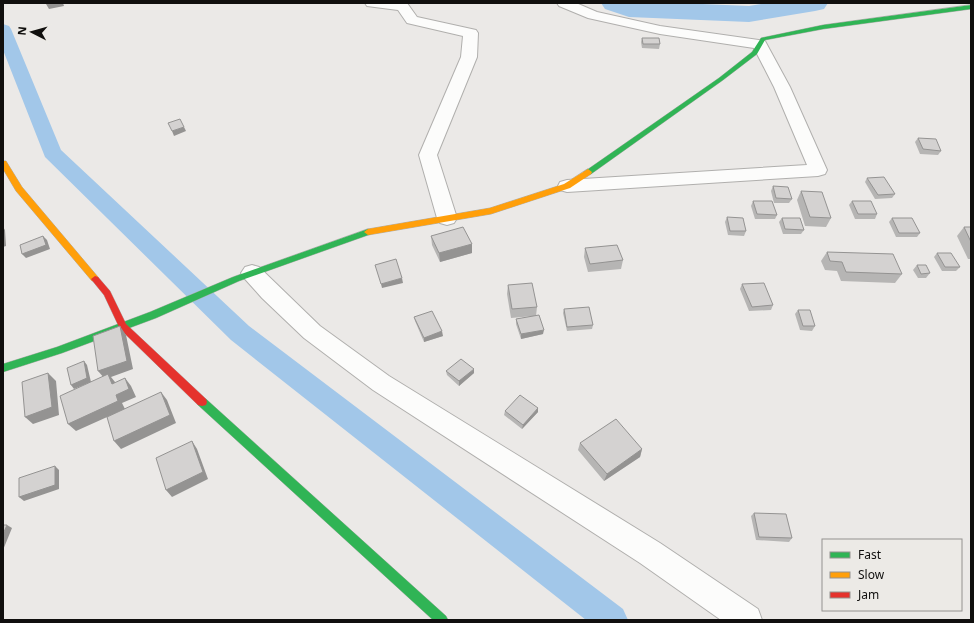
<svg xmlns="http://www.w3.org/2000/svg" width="974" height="623" viewBox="0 0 974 623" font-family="'Noto Sans',sans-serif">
	<rect width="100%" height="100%" fill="#ebe9e7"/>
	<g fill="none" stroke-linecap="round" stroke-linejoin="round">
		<path fill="#a2c7e9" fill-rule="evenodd" d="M3,24L9,26L11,29L61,150L249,326L623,609L628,620H586L231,340L45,157L3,50Z"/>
		<path fill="#a2c7e9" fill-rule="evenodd" d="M601,3H679L749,6L767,3H828L824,9L815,11L749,22L629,17L605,9Z"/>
		<g stroke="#b0afad" stroke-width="2">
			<path id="street" d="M365,3H407L417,17L476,30L478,33L477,57L437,155L457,218L454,223L447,225L440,223L437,218L419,155L461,57L463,36L407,23L398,10L367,6Z
				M557,3H576L597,12L660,26L765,41L790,87L827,170L825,174L818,176L567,192L560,190L558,186L560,182L567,180L807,165L774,87L754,48L660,34L588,18L559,6Z
				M252,265L259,267L320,326L389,376L660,543L758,609L762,620H721L640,563L373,390L304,338L262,298L245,279L241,273L245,267Z"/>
		</g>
		<g stroke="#b0afad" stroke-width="1">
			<path id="fast" d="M971,5V9L823,29L765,40L757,54L723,80L591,174L588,175L584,172L719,78L752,52L761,38L823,25Z
				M368,229L371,230L372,232L371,234L239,281L156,318L62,353L3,372V364L57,347L150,312L233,277Z
				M202,398L206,399L446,616L448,620H433L198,405L197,402L198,399Z"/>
		</g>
		<g stroke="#b0afad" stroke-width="1">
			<path id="slow" d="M3,161H6L22,187L98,277L99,279L98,281H92L16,191L3,169Z
				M588,169L592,172L591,174L570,188L491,214L368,235L364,232L368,229L490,208L564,184Z"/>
		</g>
		<g stroke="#b0afad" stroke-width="1">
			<path id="jam" d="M95,276L98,277L110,291L126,324L206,399L207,402L206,405L202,406L198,405L120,329L104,295L91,279Z"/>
		</g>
		<use href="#street" fill="#fcfcfb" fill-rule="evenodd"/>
		<use href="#fast" fill="#30b455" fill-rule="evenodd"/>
		<use href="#slow" fill="#ff9f0a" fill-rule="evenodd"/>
		<use href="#jam" fill="#e5322d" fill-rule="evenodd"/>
	</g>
	<path fill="#b6b5b4" d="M642,38L660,44L659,49L642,48L641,42Z
		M918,138L941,151L938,155L920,154L915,142Z
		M867,178L895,194L892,198L875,199L865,182Z
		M773,186L792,199L789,203H774L771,191Z
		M801,191L831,218L826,227L805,226L797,200Z
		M753,201L777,215L775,219H755L751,206Z
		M852,201L877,214L875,219H855L849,205Z
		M727,217L746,231L744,236L728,235L725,222Z
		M782,218L804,230L801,234H783L779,222Z
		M892,218L920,233L917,237H896L889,222Z
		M964,227H971V259H968L957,236Z
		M431,236L472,244V253L440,262L432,245Z
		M585,248L623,260L621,269L588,272L584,257Z
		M827,252L902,274L895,283L841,281L837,271L825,270L821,261Z
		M937,253L960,267L956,271H942L934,257Z
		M917,265L930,273L926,278H918L913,270Z
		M742,284L773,305L771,310L749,311L740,289Z
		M508,285L537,307L536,316L543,334L521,339L516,324V319L533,316L511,318L507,294Z
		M564,309L593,325L592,329L567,331L563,313Z
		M798,310L815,326L812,331L800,330L795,314Z
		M414,317L443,336L424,342L415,321Z
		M446,371L474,373L459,386L447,375Z
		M538,408V412L522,429L504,415L505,411Z
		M580,443L642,449L640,457L604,481L578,450Z
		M754,513L792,538L789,542L756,540L751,516Z"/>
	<path fill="#949392" d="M52,3H63L64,6L49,9L46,4Z
		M184,127L186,131L174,136L172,131Z
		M3,227L5,230L6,246L3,247Z
		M43,236L47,240L50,249L26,258L22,254Z
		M472,244V253L440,262L439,253Z
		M402,278L403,283L382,288L381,284Z
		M120,326L126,335L133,369L111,377L115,382L119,392L105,379L98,371Z
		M544,330L543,334L521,339V334Z
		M442,331L443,336L424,342V338Z
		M84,361L87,365L91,382L74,389L71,385Z
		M474,369V373L459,386V381Z
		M48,373L56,381L59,415L33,424L25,417Z
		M125,378L131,386L136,397L122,403L125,409L76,431L68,424Z
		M161,392L167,400L176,423L121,449L114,441Z
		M538,408V412L522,429L523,425Z
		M192,441L197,449L208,479L172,497L166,490Z
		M642,449L640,457L604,481L607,474Z
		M55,466L59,470V489L24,501L19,497Z
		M7,525L12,528L3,550V534Z"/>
	<path fill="#d4d2d1" stroke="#949392" d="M642,38H659L660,44H643Z
		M180,119L184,127L172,131L168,123Z
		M918,138L936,139L941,151L923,149Z
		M884,177L895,194L878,195L867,178Z
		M773,186L788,187L792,199L776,198Z
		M801,191L822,192L831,218L810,217Z
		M753,201H772L777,215L757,214Z
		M852,201H871L877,214H858Z
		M727,217L743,218L746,231H730Z
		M782,218H800L804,230L785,229Z
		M892,218H912L920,233H899Z
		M463,227L472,244L439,253L431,236Z
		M964,227H971V242Z
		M43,236L46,245L22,254L20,245Z
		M617,245L623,260L590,264L585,248Z
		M827,252L893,254L902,274L846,272L842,262L830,261Z
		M937,253H951L960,267H945Z
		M396,259L402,278L381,284L375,265Z
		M917,265H926L930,273L921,274Z
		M532,283L537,307L512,309L508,285Z
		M764,283L773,305L752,307L742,284Z
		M589,307L593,325L567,327L564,309Z
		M798,310H810L815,326H803Z
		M432,311L442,331L424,338L414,317Z
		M539,315L544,330L521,334L516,319Z
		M120,326L127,361L98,371L93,336Z
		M461,359L474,369L459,381L446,371Z
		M84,361L87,378L71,385L67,368Z
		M48,373L52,407L25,417L22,382Z
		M108,374L112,384L125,378L129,389L116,395L118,401L68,424L60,396Z
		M161,392L170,415L114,441L107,417Z
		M520,395L538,408L523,425L505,411Z
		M616,419L642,449L607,474L580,443Z
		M192,441L203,472L166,490L156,458Z
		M55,466V485L19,497V478Z
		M754,513L786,514L792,538L759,537Z
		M3,525H7L3,534Z"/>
	<rect width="974" height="623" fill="none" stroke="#100f0e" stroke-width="8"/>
	<rect x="822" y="539" width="140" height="72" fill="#eceae6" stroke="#949290"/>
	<rect x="830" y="552" width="20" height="6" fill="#30b455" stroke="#949290"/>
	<text x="858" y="559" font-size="12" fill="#100f0e">Fast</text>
	<rect x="830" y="572" width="20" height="6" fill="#ff9f0a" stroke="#949290"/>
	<text x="858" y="579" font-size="12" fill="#100f0e">Slow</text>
	<rect x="830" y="592" width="20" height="6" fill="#e5322d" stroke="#949290"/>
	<text x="858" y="599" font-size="12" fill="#100f0e">Jam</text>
	<g transform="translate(32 32) rotate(276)" stroke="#eceae6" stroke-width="3" paint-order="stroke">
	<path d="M0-3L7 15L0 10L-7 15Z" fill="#100f0e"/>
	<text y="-6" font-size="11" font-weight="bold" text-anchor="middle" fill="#100f0e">N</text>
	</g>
</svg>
